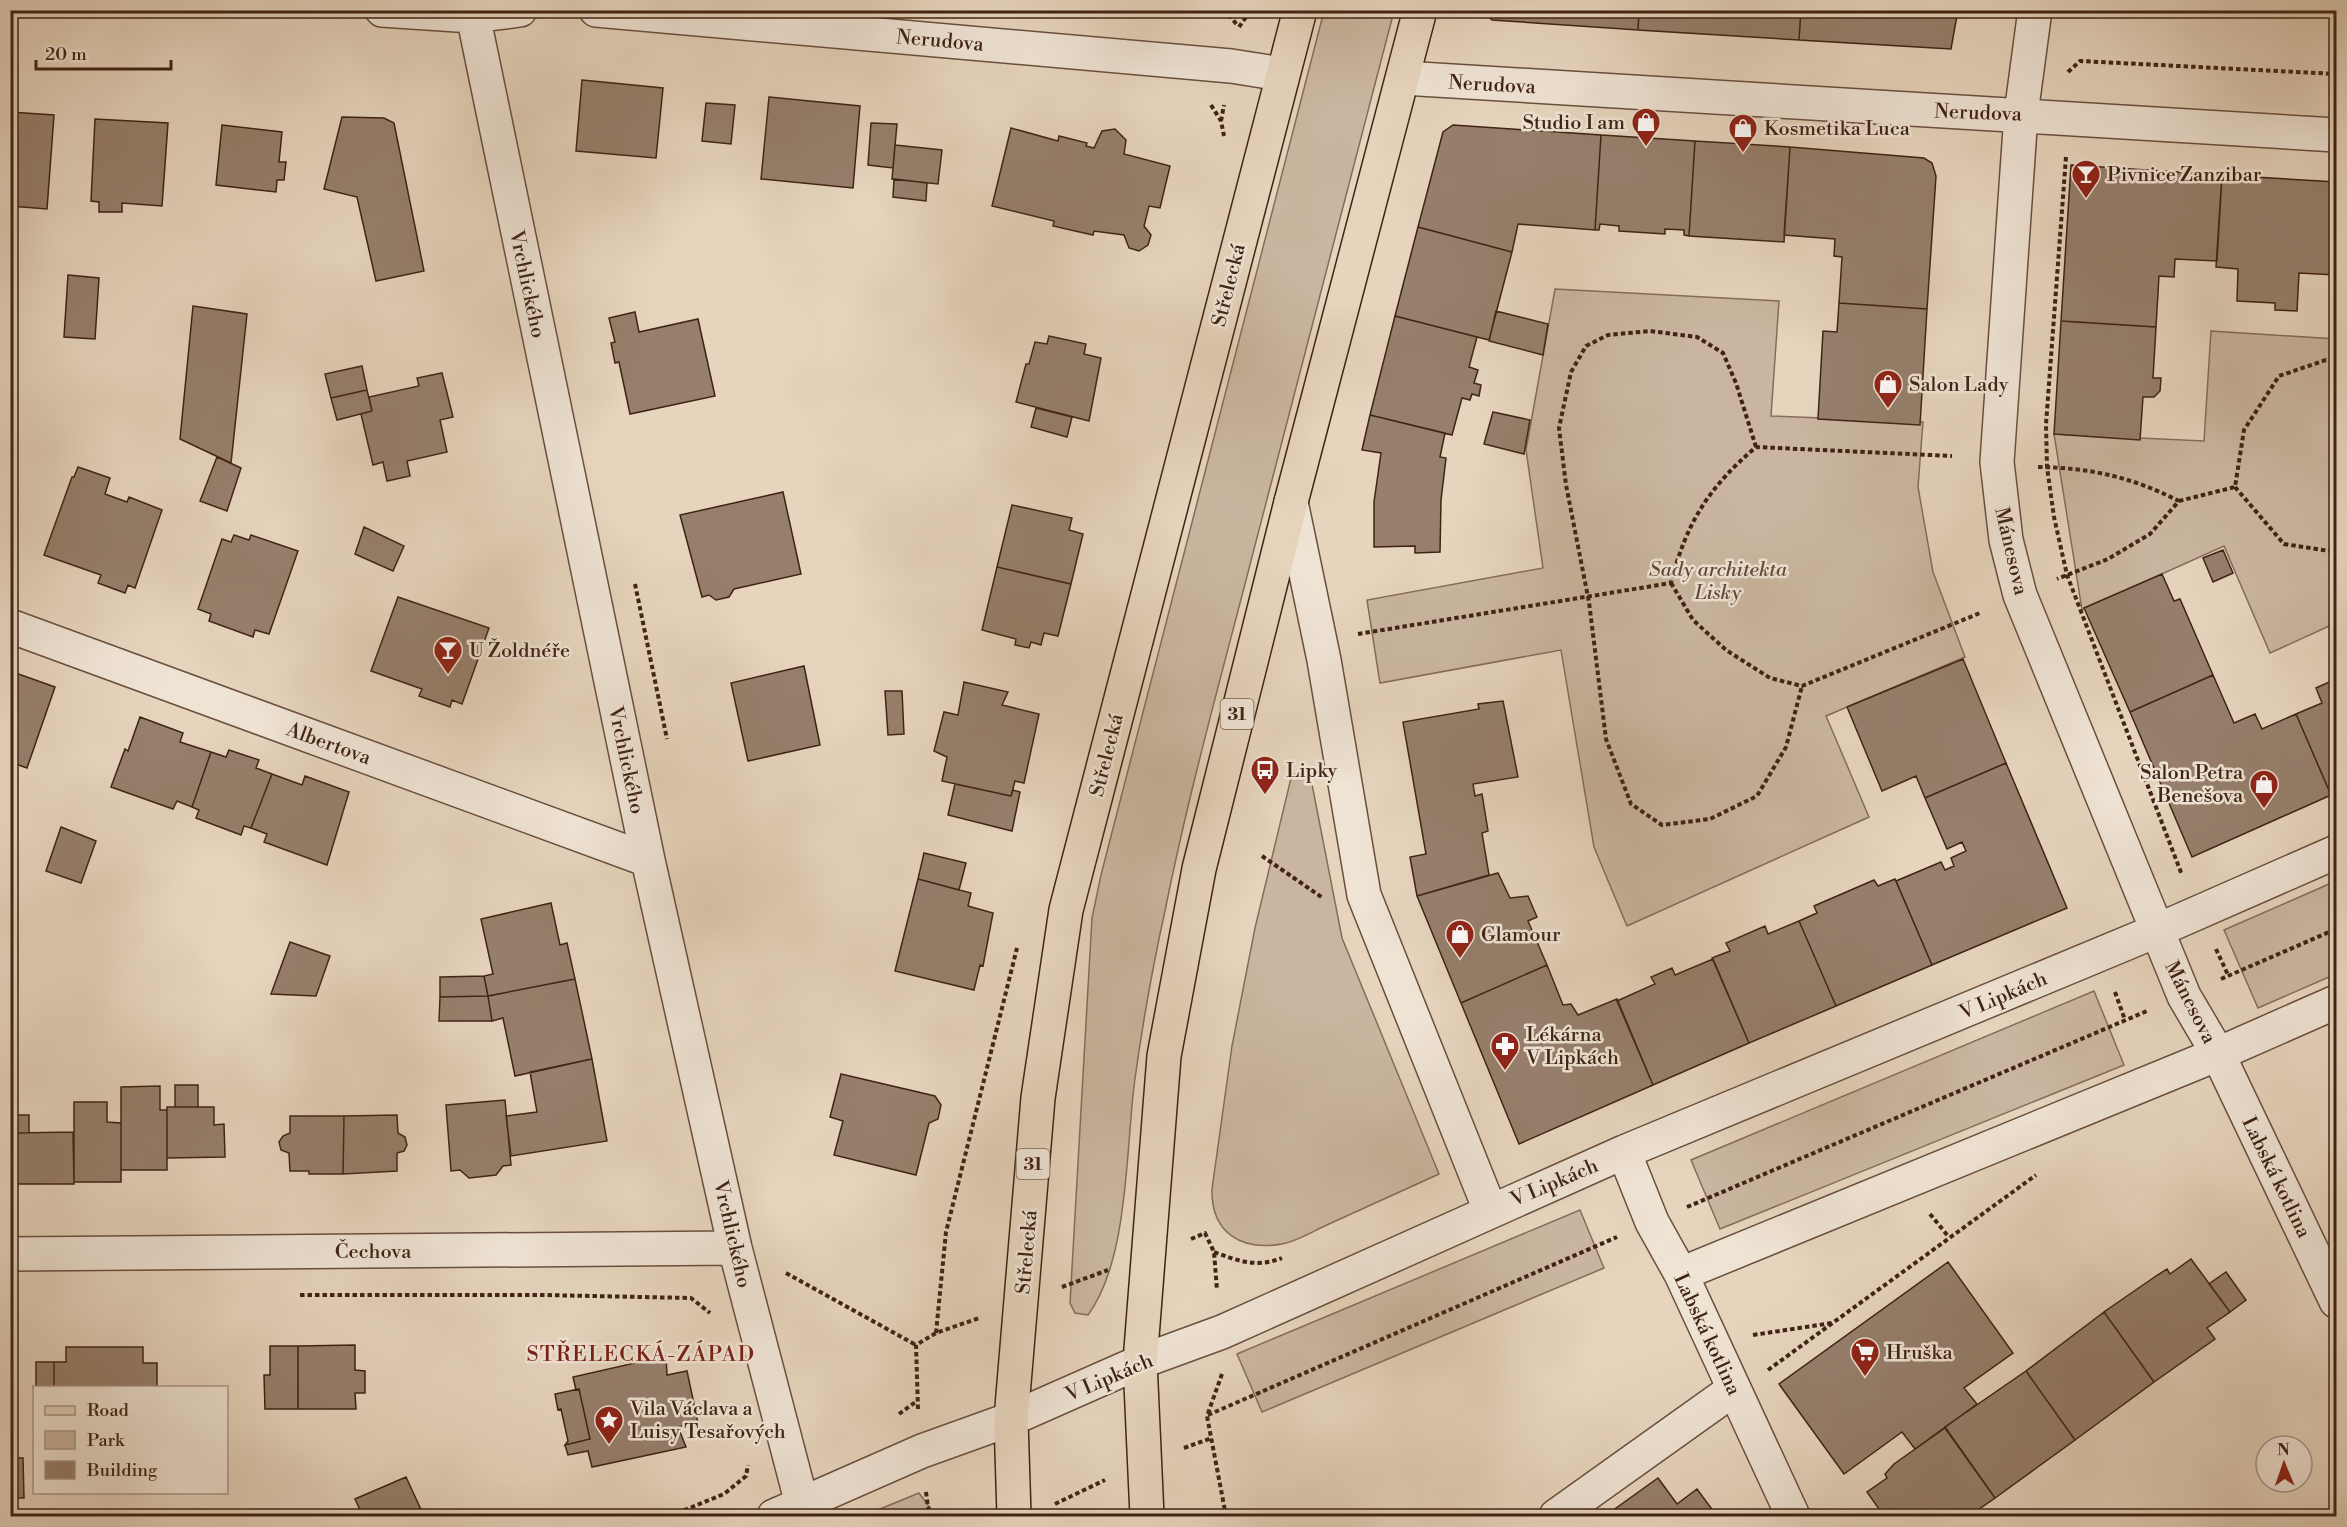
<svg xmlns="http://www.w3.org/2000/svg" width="2347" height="1527" viewBox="0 0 2347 1527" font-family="'Libre Bodoni',serif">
	<rect width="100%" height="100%" fill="#e6d4bd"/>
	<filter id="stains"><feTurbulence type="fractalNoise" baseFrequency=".00333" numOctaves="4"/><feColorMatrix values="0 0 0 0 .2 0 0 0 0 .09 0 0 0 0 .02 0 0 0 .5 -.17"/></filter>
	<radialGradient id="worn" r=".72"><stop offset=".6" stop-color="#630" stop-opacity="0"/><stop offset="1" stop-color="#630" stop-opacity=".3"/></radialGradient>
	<path fill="#cab6a0" stroke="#856c5a" stroke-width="1.5" d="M1324,11H1394C1347,191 1300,372 1253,553C1223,670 1190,787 1166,906C1153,965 1142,1026 1134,1086C1126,1152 1128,1261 1088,1315L1075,1313L1070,1303L1092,918L1101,875Z
		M1555,289L1779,301L1771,416L1923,422L1918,487L1933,572L1965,657L1826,716L1869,817L1627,926L1594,847L1561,650L1380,683L1367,600L1543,568L1526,450Z
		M2211,331L2336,339V623L2270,653L2224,546L2082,610L2054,434L2204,441Z
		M1292,774H1310L1342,938L1439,1174C1402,1191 1366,1207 1329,1224C1315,1230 1298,1241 1282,1244C1241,1251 1211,1233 1212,1189L1232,1046L1255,928Z
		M2336,881V974L2258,1008L2224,930Z
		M2094,991L2124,1065L1720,1229L1691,1160Z
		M1580,1210L1604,1268L1262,1412L1237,1354Z
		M919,1493L930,1508L932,1516H863Z"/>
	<path fill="#967f6c" stroke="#402314" stroke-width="1.5" d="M1481,10H1639L1638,30L1492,20Z
		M1639,10H1801L1799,40L1638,30Z
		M1801,10H1958L1951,49L1799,40Z
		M582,80L663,88L656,158L576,151Z
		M769,97L860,106L853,188L761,179Z
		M706,103L735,105L731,144L702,141Z
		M10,112L54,115L47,209L10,206Z
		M342,117L384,118L394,123L424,271L376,281L357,197L324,189Z
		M95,119L168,123L162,206L122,203V212H99V202L91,201Z
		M871,123L897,124L893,168L868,165Z
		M222,125L282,132L279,162H286L284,180H277L276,192L216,185Z
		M1453,125L1601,135L1595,230L1518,224L1512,252L1418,227L1443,132Z
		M1011,128L1058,141L1059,136L1087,143L1086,146L1094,148L1102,131L1115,129L1126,140L1124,154L1170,166L1160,208L1149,206L1144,226L1151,235L1148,245L1139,251L1129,248L1124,235L1094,231L1093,235L1053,226L1054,221L992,206Z
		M1601,135L1695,141L1689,236L1684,235V230L1665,229V234L1619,231V226L1600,224L1599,230H1595Z
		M1695,141L1790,147L1784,242L1689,236Z
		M895,145L942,150L938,184L892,179Z
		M1790,147L1924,158L1932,163L1936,176L1927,309L1839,303L1842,257L1834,256L1835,239L1784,235Z
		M2071,165L2222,175L2217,261L2175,259L2174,277L2159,276L2156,327L2061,321Z
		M2222,175L2336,182V275L2299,273L2297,311L2275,310V303L2237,301L2238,269L2216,267Z
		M894,179L927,183L926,201L893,197Z
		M1418,227L1512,252L1489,340L1395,316Z
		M68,275L99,278L95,339L64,337Z
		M1839,303L1927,309L1920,425L1818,419L1823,331L1837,332Z
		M193,306L247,314L231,463L180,439Z
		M1496,311L1548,324L1543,355L1489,341Z
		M635,312L639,332L698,319L715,396L630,414L619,362L615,363L611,343L615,342L609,318Z
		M1395,316L1477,337L1469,367L1478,370L1474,383L1481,385L1479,396L1472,394L1470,400L1462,398L1452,435L1370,415Z
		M2061,321L2156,327L2153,378H2161L2160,391L2154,397H2143L2140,440L2054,434Z
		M1049,336L1086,344L1084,354L1101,358L1089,421L1016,402L1026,364H1029L1035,342L1047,344Z
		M362,366L367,390L331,398L325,374Z
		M442,373L453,417L440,420L447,452L407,461L410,476L387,481L383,462L373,465L361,414L372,411L369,397L419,386L417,378Z
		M367,390L372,411L337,420L331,398Z
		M1036,408L1072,417L1067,437L1031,427Z
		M1493,412L1530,420L1524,454L1484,444Z
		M1370,415L1445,433L1440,457L1446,458L1441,500L1440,552L1415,553V546L1374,547V502L1381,453L1362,450Z
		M217,457L241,468L227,511L200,501Z
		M78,467L110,478L105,494L127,502L129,497L162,510L135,588L128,585L125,593L98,583L101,575L44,555L72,477H74Z
		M783,492L801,574L734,589L729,597L716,600L709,595L702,597L680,515Z
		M1012,505L1072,518L1069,530L1083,534L1071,584L997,567Z
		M364,527L404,546L393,571L355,554Z
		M234,535L249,540L251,535L298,551L269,634L255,630L253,637L209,621L211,614L198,609L222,539L231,542Z
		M2223,550L2233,573L2213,582L2203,558Z
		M997,567L1071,584L1058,636L1044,633L1041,645L1031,642L1029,648L1015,645L1016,639L982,630Z
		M2162,574L2174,601L2180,599L2213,675L2130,712L2084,608Z
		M398,597L489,628L462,704L452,700L450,707L419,696L422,689L371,671Z
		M1963,659L2006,763L1925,798L1916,776L1882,791L1847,707Z
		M804,666L820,745L748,761L731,683Z
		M10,671L55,687L27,768L10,762Z
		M2213,675L2234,723L2255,714L2262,729L2296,714L2331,795L2192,857L2130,712Z
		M2336,679V792L2331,795L2296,714L2322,703L2316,688Z
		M964,682L1008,692L1002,705L1039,714L1024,783L1015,781L1011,796L942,781L947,757L934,751L944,712L958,715Z
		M885,691H902L904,734L888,735Z
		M1503,701L1518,777L1473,784L1475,796L1482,794L1488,831L1482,833L1489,875L1417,896L1410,857L1426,854L1403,722L1479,709L1478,704Z
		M140,717L183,733L180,742L211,752L192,807L177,801L173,809L111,787L125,749L128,751Z
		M229,750L259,760L256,768L272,774L251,828L244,826L241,835L196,818L199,810L192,807L211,752L226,757Z
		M2006,763L2067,908L1932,965L1896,881L1941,862L1945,870L1954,866L1951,858L1966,851L1962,842L1947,849L1925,798Z
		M272,774L302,785L305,776L349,792L327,865L264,842L267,834L251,828Z
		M955,784L1011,796L1013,790L1020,792L1012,831L948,815Z
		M61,827L96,841L81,883L46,871Z
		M924,853L966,863L959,890L918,879Z
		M1498,873L1510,898L1528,896L1537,917L1528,921L1547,965L1461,1003L1417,896Z
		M918,879L971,893L968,906L993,913L983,966L980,965L974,990L895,971Z
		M1895,879L1932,965L1836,1006L1799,921L1817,913L1814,906L1874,880L1878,886Z
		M551,903L560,945L567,943L575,979L488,996L484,976L493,974L481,919Z
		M1799,921L1836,1006L1749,1043L1712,958L1730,951L1726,943L1765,926L1768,934Z
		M290,942L330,956L316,996L271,994Z
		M1713,959L1749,1043L1653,1085L1617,1001L1655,984L1651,977L1672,968L1675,975Z
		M1547,965L1563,1005L1571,1004L1578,1015L1617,999L1653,1085L1519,1144L1461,1003Z
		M484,976L488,996L440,997V977Z
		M575,979L592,1059L515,1076L503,1018L492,1021L488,996Z
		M488,996L492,1021H439L440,997Z
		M592,1059L607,1141L511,1156L506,1116L537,1112L530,1072Z
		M841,1074L935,1096L941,1105L938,1119L929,1123L916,1175L834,1155L843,1121L830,1117Z
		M175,1085H198V1107H175Z
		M160,1086V1110H167V1170H121V1087Z
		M505,1100L511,1165L503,1166L496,1175L469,1178L460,1170L451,1171L446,1105Z
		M74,1102H107V1122L121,1123V1182H74Z
		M167,1107H214V1125L224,1124L225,1157L167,1158Z
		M10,1115H29V1133H15V1141H10Z
		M397,1115L398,1133L405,1137L407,1145L404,1151L397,1153V1171L343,1174L344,1116Z
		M290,1116H344L343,1174H309V1171H290L289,1153L281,1150L279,1142L283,1136L290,1133Z
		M73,1132L74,1184H15V1133Z
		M2191,1259L2230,1312L2207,1328L2215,1339L2154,1382L2104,1312L2156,1276L2167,1269L2170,1274Z
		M1948,1262L2013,1353L1964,1388L1977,1404L1915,1449L1902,1432L1844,1474L1779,1384Z
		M2226,1272L2246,1300L2230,1312L2209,1284Z
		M2104,1312L2154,1382L2075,1440L2026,1371Z
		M355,1345V1370L365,1371V1393H355L356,1409H298V1346Z
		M270,1346H298V1409H265L264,1375H270Z
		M66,1347H143V1363H157V1388H54V1362H66Z
		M666,1356L667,1375L687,1371L698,1423L678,1427L686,1447L592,1467L588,1451L568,1455L565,1445L590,1439L579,1389L576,1390L573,1377Z
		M36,1362H54V1388H36Z
		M2026,1371L2075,1440L1995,1498L1945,1427Z
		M579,1389L590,1439L565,1445L568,1441L561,1409L558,1410L555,1394Z
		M1945,1428L1995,1498L1969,1516H1884L1867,1492L1887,1478L1885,1474L1894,1464Z
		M10,1458H23L24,1498H10Z
		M406,1477L424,1516H346L360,1510L355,1499Z
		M1658,1478L1677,1504L1697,1489L1717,1516H1605Z"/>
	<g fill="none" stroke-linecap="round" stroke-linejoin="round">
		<g stroke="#6a4f3e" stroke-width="36">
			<path id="minor" d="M382,10L472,16L520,10
				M472,10L648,860L735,1248L802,1504
				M596,10L1231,66L1282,74
				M2035,10L2021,114L1997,462L2006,540L2020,595L2184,996L2218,1054L2336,1301
				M1403,78L2336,135
				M1291,502L1324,660L1364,895L1490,1210
				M10,626L648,860
				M1624,1152L1652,1222L1681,1274L1793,1516
				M10,1254L735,1248
				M1681,1274L2218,1054L2336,1002
				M774,1516L922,1451L1011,1419L1140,1362L1222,1332L1624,1152L2156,931L2336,852
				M1556,1516L1734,1389"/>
		</g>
		<g stroke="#402314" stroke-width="36">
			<path id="major" d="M1014,1516L1011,1419L1038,1098L1066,910L1300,10
				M1147,1516L1140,1362L1164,1056L1199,869L1291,502L1420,10"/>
		</g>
		<path stroke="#402314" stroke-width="4" stroke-dasharray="4.5 3" stroke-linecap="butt" d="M1153,10L1231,17L1237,25
			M1342,10L1377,16
			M1239,27L1251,10
			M2068,72L2080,61L2336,74
			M1211,105L1221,121L1224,136
			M1221,121L1224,105
			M2066,157L2046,424L2047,467L2054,517L2067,575L2182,875
			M1756,447L1736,383L1723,353L1697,337L1650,331L1608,335L1586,346L1571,372L1559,428L1566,485L1589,602L1606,739L1631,804L1662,825L1710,819L1757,796L1786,747L1802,686
			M2038,467C2092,468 2131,477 2179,501L2150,534L2108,559L2057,579
			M2235,487L2284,544L2336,552
			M2179,501L2235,487L2244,430L2279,376L2326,360L2336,361
			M1671,583L1693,620L1726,650L1770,678L1802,686L1980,613
			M635,584L667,739
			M1358,634L1671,583C1686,523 1709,487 1756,447L1952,456
			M1262,856L1323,898
			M2216,949L2228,975
			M2221,979L2336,929
			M2115,992L2125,1020
			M1687,1207L2147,1011
			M1930,1214L1948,1236
			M1191,1239L1205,1233L1214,1252L1217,1290
			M1214,1252C1238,1261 1257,1268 1282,1258
			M786,1273L916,1345
			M1062,1287L1108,1270
			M300,1295H542L691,1298L710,1313
			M936,1333L946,1232L1017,948
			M1753,1335L1832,1323
			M1768,1370L2036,1175
			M1222,1374L1207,1416L1226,1516
			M918,1409L916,1345L936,1333L979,1318
			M899,1414L917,1401
			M1208,1415L1617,1237
			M1184,1448L1212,1438
			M926,1492L928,1507L933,1516
			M1055,1504L1105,1480
			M670,1516L724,1494L746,1476L748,1465"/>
		<use href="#minor" stroke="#efe3d4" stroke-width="33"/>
		<use href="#major" stroke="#e6d4bd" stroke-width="33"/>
	</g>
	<defs>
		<g id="shop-pin" transform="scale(1.5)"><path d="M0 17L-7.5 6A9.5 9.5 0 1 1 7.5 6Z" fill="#8f2418" stroke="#efe3d4"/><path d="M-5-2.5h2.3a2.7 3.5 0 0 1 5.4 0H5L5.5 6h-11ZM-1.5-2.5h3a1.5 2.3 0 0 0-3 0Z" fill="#fff"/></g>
		<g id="bar-pin" transform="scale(1.5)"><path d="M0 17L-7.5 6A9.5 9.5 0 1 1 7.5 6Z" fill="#8f2418" stroke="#efe3d4"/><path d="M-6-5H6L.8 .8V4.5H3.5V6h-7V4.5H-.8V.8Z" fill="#fff"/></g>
		<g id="bus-pin" transform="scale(1.5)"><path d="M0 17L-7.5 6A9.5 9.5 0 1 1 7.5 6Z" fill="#8f2418" stroke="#efe3d4"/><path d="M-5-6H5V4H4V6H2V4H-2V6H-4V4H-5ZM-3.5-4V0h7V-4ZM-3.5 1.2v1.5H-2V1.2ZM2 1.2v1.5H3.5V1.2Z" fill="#fff"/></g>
		<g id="pharmacy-pin" transform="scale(1.5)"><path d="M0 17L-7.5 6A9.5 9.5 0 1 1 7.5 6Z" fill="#8f2418" stroke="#efe3d4"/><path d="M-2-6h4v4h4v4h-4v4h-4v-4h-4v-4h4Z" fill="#fff"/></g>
		<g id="supermarket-pin" transform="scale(1.5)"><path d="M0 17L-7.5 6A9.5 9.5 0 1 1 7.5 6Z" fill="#8f2418" stroke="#efe3d4"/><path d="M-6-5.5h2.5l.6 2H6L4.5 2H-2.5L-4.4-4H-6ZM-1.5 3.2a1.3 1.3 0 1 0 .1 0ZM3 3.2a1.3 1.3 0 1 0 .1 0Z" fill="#fff"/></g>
		<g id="sight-pin" transform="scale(1.5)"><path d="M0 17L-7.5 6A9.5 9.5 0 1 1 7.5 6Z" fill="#8f2418" stroke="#efe3d4"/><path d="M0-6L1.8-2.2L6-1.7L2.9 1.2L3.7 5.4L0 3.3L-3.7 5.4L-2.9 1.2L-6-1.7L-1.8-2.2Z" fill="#fff"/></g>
	</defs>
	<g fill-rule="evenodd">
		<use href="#shop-pin" x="1646" y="122"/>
		<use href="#shop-pin" x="1743" y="128"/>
		<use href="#bar-pin" x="2086" y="174"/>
		<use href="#shop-pin" x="1888" y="384"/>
		<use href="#bar-pin" x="448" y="650"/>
		<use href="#bus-pin" x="1265" y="770"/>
		<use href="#shop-pin" x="2264" y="784"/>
		<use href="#shop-pin" x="1460" y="934"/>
		<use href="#pharmacy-pin" x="1505" y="1046"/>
		<use href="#supermarket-pin" x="1865" y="1352"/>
		<use href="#sight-pin" x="609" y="1420"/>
	</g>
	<g text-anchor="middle" stroke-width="5" stroke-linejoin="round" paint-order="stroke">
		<g fill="#efe3d4" stroke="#745d4e" stroke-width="1.5">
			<rect x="1220.5" y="699" width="33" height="30" rx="4.5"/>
			<rect x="1016.5" y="1149" width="33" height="30" rx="4.5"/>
		</g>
		<g font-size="18" font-weight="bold" fill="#402314">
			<text x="1237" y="720">31</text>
			<text x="1033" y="1170">31</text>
		</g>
		<g font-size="20" fill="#402314" stroke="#efe3d4">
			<text transform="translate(940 40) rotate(5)" y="7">Nerudova</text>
			<text transform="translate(1492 84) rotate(3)" y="7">Nerudova</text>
			<text transform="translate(1978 112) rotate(2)" y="7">Nerudova</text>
			<text transform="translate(528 284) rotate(78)" y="7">Vrchlického</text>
			<text transform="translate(1228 285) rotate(-76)" y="7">Střelecká</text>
			<text transform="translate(2012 551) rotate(77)" y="7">Mánesova</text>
			<text transform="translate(329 743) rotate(20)" y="7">Albertova</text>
			<text transform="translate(1106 755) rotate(-76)" y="7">Střelecká</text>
			<text transform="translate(627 760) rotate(78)" y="7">Vrchlického</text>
			<text transform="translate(2003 995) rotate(-23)" y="7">V Lipkách</text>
			<text transform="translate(2191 1002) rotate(63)" y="7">Mánesova</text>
			<text transform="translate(2277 1177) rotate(64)" y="7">Labská kotlina</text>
			<text transform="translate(1554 1182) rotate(-23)" y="7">V Lipkách</text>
			<text transform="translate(733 1234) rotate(77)" y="7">Vrchlického</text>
			<text x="373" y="1258">Čechova</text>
			<text transform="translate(1026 1252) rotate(-85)" y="7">Střelecká</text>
			<text transform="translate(1708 1334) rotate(65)" y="7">Labská kotlina</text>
			<text transform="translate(1109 1377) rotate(-23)" y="7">V Lipkách</text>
		</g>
		<g font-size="20" fill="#402314" stroke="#efe3d4" text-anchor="start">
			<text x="1625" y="129" text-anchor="end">Studio I am</text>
			<text x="1764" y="135">Kosmetika Luca</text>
			<text x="2107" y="181">Pivnice Zanzibar</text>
			<text x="1909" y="391">Salon Lady</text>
			<text x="469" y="657">U Žoldnéře</text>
			<text x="1286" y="777">Lipky</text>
			<text x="2243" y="779" text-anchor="end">Salon Petra<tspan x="2243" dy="23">Benešova</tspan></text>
			<text x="1481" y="941">Glamour</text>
			<text x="1526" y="1041">Lékárna<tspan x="1526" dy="23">V Lipkách</tspan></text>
			<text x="1886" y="1359">Hruška</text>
			<text x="630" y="1415">Vila Václava a<tspan x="630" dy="23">Luisy Tesařových</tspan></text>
		</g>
		<g font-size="20" font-style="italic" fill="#624837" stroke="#efe3d4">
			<text x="1718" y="576">Sady architekta<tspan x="1718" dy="23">Lisky</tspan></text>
		</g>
		<g font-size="21" letter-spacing="1.5" fill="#7a1f14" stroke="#efe3d4">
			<text x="641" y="1361">STŘELECKÁ-ZÁPAD</text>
		</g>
	</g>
	<rect width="2347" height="1527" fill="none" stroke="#e6d4bd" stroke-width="36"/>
	<rect x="12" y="12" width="2323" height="1503" fill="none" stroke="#402314" stroke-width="3"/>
	<rect x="18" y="18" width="2311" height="1491" fill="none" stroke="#402314" stroke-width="1.5"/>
	<rect x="33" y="1386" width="195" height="108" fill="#efe3d4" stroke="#a99687" stroke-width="1.5"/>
	<rect x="45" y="1406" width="30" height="9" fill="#e6d4bd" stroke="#a99687" stroke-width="1.5"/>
	<text x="87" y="1416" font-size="18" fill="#402314">Road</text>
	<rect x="45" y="1431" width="30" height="18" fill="#cab6a0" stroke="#a99687" stroke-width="1.5"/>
	<text x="87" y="1446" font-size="18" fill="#402314">Park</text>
	<rect x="45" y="1461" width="30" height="18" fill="#967f6c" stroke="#a99687" stroke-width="1.5"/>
	<text x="87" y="1476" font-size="18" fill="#402314">Building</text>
	<g transform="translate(2284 1464) rotate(358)"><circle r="28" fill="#efe3d4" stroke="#a99687" stroke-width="1.5"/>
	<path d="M0-4.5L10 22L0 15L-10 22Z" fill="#8f2418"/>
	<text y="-9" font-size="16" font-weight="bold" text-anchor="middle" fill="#402314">N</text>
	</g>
	<path d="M36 60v9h135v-9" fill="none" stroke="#402314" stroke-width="3"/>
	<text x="45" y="60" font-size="18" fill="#402314" stroke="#efe3d4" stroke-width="4.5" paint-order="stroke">20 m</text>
	<rect width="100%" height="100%" filter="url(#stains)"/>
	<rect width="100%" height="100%" fill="url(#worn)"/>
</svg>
